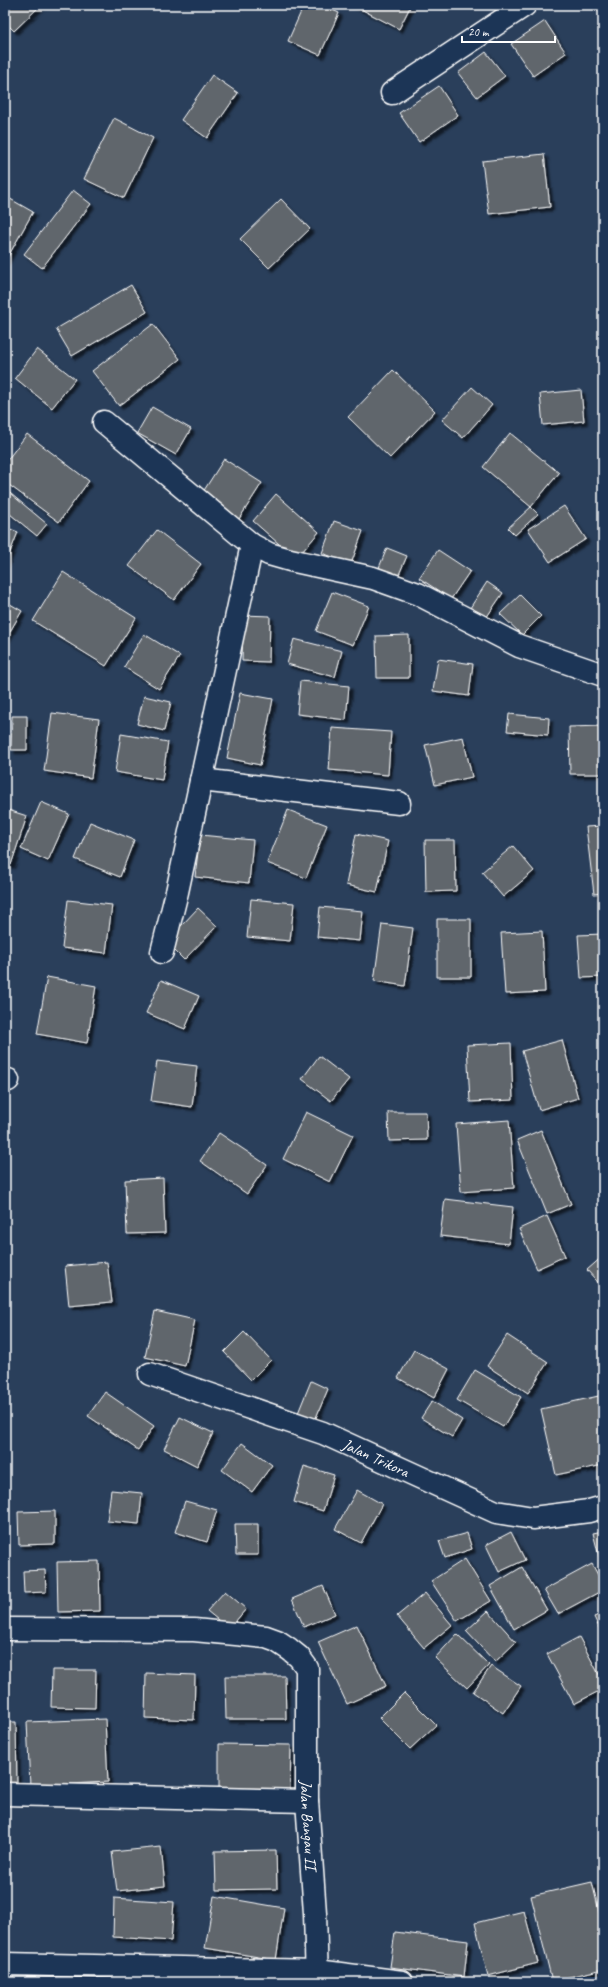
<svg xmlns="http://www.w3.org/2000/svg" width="608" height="1987" viewBox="0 0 608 1987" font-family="Caveat,sans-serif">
	<defs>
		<filter id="shadow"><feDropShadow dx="3.5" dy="3.5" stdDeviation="1" flood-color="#0009"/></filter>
	</defs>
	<rect width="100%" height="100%" fill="#2a3f5b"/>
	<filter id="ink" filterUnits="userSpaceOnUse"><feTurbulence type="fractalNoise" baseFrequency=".025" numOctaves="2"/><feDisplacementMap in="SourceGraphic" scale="8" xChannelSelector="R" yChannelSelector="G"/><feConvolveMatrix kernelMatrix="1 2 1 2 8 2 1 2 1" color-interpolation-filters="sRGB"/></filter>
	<g filter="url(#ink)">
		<path fill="#60666c" stroke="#fff" filter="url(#shadow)" d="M5,5H41L14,31L5,22Z
			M304,5H322L339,13L320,55L288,41Z
			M353,5H411L399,29Z
			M545,21L566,53L533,76L511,44Z
			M486,52L505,76L477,97L458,73Z
			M212,75L238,93L207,138L181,120Z
			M439,86L458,115L419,142L399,113Z
			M114,118L153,138L124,198L84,179Z
			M544,154L550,207L489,214L482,161Z
			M73,190L91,204L42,268L24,254Z
			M5,196L33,212L5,262Z
			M281,199L310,229L269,268L240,239Z
			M131,285L147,312L72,356L56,329Z
			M153,324L180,359L119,406L92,371Z
			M37,349L75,379L52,408L15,378Z
			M393,370L435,411L390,458L348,417Z
			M472,387L492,405L463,438L442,420Z
			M581,390L584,421L543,425L540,394Z
			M152,407L191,429L176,455L137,433Z
			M510,433L559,473L531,507L483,467Z
			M27,434L89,481L59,522L5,482V463Z
			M224,459L262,483L239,519L201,495Z
			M5,489L47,524L37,536L5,510Z
			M276,494L319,532L296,559L253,521Z
			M564,506L586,539L550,562L528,529Z
			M531,507L538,514L515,535L508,528Z
			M334,521L363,531L351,564L322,553Z
			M5,527L18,532L5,565Z
			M157,530L201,564L174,600L129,566Z
			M387,548L407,556L397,579L378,570Z
			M438,550L470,571L451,599L419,578Z
			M63,572L136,618L106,666L33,621Z
			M487,582L503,593L484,621L468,611Z
			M332,592L369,606L353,645L316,631Z
			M520,595L541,616L522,635L500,614Z
			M5,601L22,611L5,640Z
			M243,615L270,616L269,662L242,661Z
			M144,634L180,656L159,689L124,667Z
			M409,635V678H377L376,636Z
			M294,639L342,651L335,677L287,664Z
			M438,659L473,664L469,696L433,691Z
			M300,681L349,686L346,720L297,714Z
			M240,693L273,699L260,765L227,758Z
			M144,696L171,702L164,731L137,724Z
			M52,713L99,719L91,778L44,771Z
			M509,714L549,718L548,735L507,731Z
			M12,716H27V750H11Z
			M603,726V774H570L569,727Z
			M332,728L391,732L388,775L329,770Z
			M121,734L168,742L162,780L115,772Z
			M463,737L472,777L435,785L425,745Z
			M41,802L69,814L48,861L21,849Z
			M5,809L27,816L11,865L5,863Z
			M288,810L327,825L306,878L267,863Z
			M90,822L134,840L120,877L75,859Z
			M603,826V893L594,894L586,827Z
			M356,834L388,841L377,892L346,885Z
			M200,835L253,840L249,883L195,877Z
			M425,840H455L456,891L426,892Z
			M513,846L534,871L503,897L482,872Z
			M251,899L294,903L290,941L247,937Z
			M68,900L112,905L106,953L62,948Z
			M320,907L363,911L360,941L317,937Z
			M198,908L217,926L184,960L166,942Z
			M437,919H471V977H437Z
			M382,924L413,928L405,986L374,981Z
			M542,931L545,992L505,994L501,933Z
			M603,934V977L581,978L578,935Z
			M47,977L96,986L87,1043L37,1034Z
			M161,980L199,996L185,1029L146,1013Z
			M562,1040L578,1098L539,1110L522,1051Z
			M511,1043L513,1100L470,1102L467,1045Z
			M319,1056L349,1079L331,1101L302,1079Z
			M157,1061L197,1066L192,1107L151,1101Z
			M306,1112L353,1135L330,1182L283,1159Z
			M388,1112H426L427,1140L389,1141Z
			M509,1120L514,1188L461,1192L456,1124Z
			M541,1130L571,1204L547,1214L517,1140Z
			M219,1133L267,1165L247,1194L200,1161Z
			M163,1178L165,1233L127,1234L125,1180Z
			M445,1199L513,1207L509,1244L440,1236Z
			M547,1216L565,1256L537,1269L519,1229Z
			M603,1256V1288L587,1270Z
			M107,1262L112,1302L69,1306L65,1266Z
			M155,1311L195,1320L185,1366L145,1357Z
			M244,1332L271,1360L251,1380L224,1352Z
			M507,1335L548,1362L528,1393L487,1366Z
			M414,1350L449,1369L434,1398L398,1378Z
			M475,1370L521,1397L503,1427L457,1400Z
			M311,1381L328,1389L315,1420L298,1413Z
			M105,1392L154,1426L138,1450L88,1416Z
			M603,1395V1465L556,1475L541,1409Z
			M432,1401L462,1420L452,1437L421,1418Z
			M180,1417L213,1433L197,1466L164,1449Z
			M242,1443L272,1465L252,1492L222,1470Z
			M304,1466L334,1475L323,1511L294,1502Z
			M111,1490L142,1493L139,1524L107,1521Z
			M357,1490L382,1504L361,1543L335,1529Z
			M185,1501L217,1510L207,1542L175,1532Z
			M55,1511V1544L19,1545L18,1512Z
			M235,1524H258V1555H236Z
			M603,1531V1560H600L593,1533Z
			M511,1532L525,1560L499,1572L486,1545Z
			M467,1533L472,1549L445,1558L439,1541Z
			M465,1559L491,1601L457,1621L431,1581Z
			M99,1561L100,1611L58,1612L57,1562Z
			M592,1564L603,1584V1590L558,1614L544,1590Z
			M522,1567L547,1610L514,1629L490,1586Z
			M45,1570L46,1592L24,1593L23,1571Z
			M323,1586L335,1614L304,1627L292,1599Z
			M225,1591L246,1609L229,1629L207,1611Z
			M425,1593L452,1625L424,1648L397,1616Z
			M488,1611L516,1642L495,1662L466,1631Z
			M603,1613V1636L594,1617Z
			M357,1625L386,1686L347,1704L318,1642Z
			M457,1634L489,1665L467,1688L435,1658Z
			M579,1637L603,1682V1689L574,1704L547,1654Z
			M5,1656H6L5,1697Z
			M491,1666L521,1686L503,1713L473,1692Z
			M52,1670H96L95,1708L51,1707Z
			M146,1673L195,1675L194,1720L145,1718Z
			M225,1676H285L286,1719H226Z
			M404,1693L436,1725L410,1749L379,1718Z
			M105,1719L108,1782L30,1786L27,1722Z
			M5,1722H16L17,1787H5Z
			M219,1744L291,1745L290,1795L219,1794Z
			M161,1847L165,1886L117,1891L112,1852Z
			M276,1850L277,1889L216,1890L215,1851Z
			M592,1882L603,1928V1969L552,1981L531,1896Z
			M214,1896L284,1908L276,1960L205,1948Z
			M114,1898L174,1902L171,1941L113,1937Z
			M524,1911L538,1963L488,1976L475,1923Z
			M395,1932L468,1941L464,1977L390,1967Z"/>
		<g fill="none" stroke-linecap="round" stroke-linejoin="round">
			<g stroke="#fff" stroke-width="25">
				<g id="minor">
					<path d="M392,93L525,5"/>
					<path d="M104,422L252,545L269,554L290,560L373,578L418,594L519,646L603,675"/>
					<path d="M201,780L399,803"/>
					<path d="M162,952L177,892L252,545"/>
					<path d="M5,1080H8"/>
					<path id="s1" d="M150,1374L323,1433L496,1512L533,1518L589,1511L603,1507"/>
					<path id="s2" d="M5,1629L194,1630L266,1637L277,1641L289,1649L299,1657L307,1668V1801L315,1913L317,1982"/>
					<path d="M5,1794L307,1801"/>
					<path d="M5,1964L317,1971L402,1982"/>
				</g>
			</g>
			<use href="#minor" stroke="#1d3557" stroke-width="22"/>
		</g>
	</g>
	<g text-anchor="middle" stroke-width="3.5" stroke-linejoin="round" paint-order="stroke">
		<g font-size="16" fill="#fff" stroke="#1d3557">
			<text dy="6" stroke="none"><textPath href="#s1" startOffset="241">Jalan Trikora</textPath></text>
			<text dy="6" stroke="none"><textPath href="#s2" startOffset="471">Jalan Bangau II</textPath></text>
		</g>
	</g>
	<rect width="608" height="1987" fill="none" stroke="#1d3557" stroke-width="20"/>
	<rect x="10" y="10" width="588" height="1967" fill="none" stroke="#fff" stroke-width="1.5" filter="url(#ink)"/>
	<path d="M462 36v6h93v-6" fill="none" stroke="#ffffff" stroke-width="2"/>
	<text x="468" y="36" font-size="12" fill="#ffffff" stroke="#1d3557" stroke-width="3" paint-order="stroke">20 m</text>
</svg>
